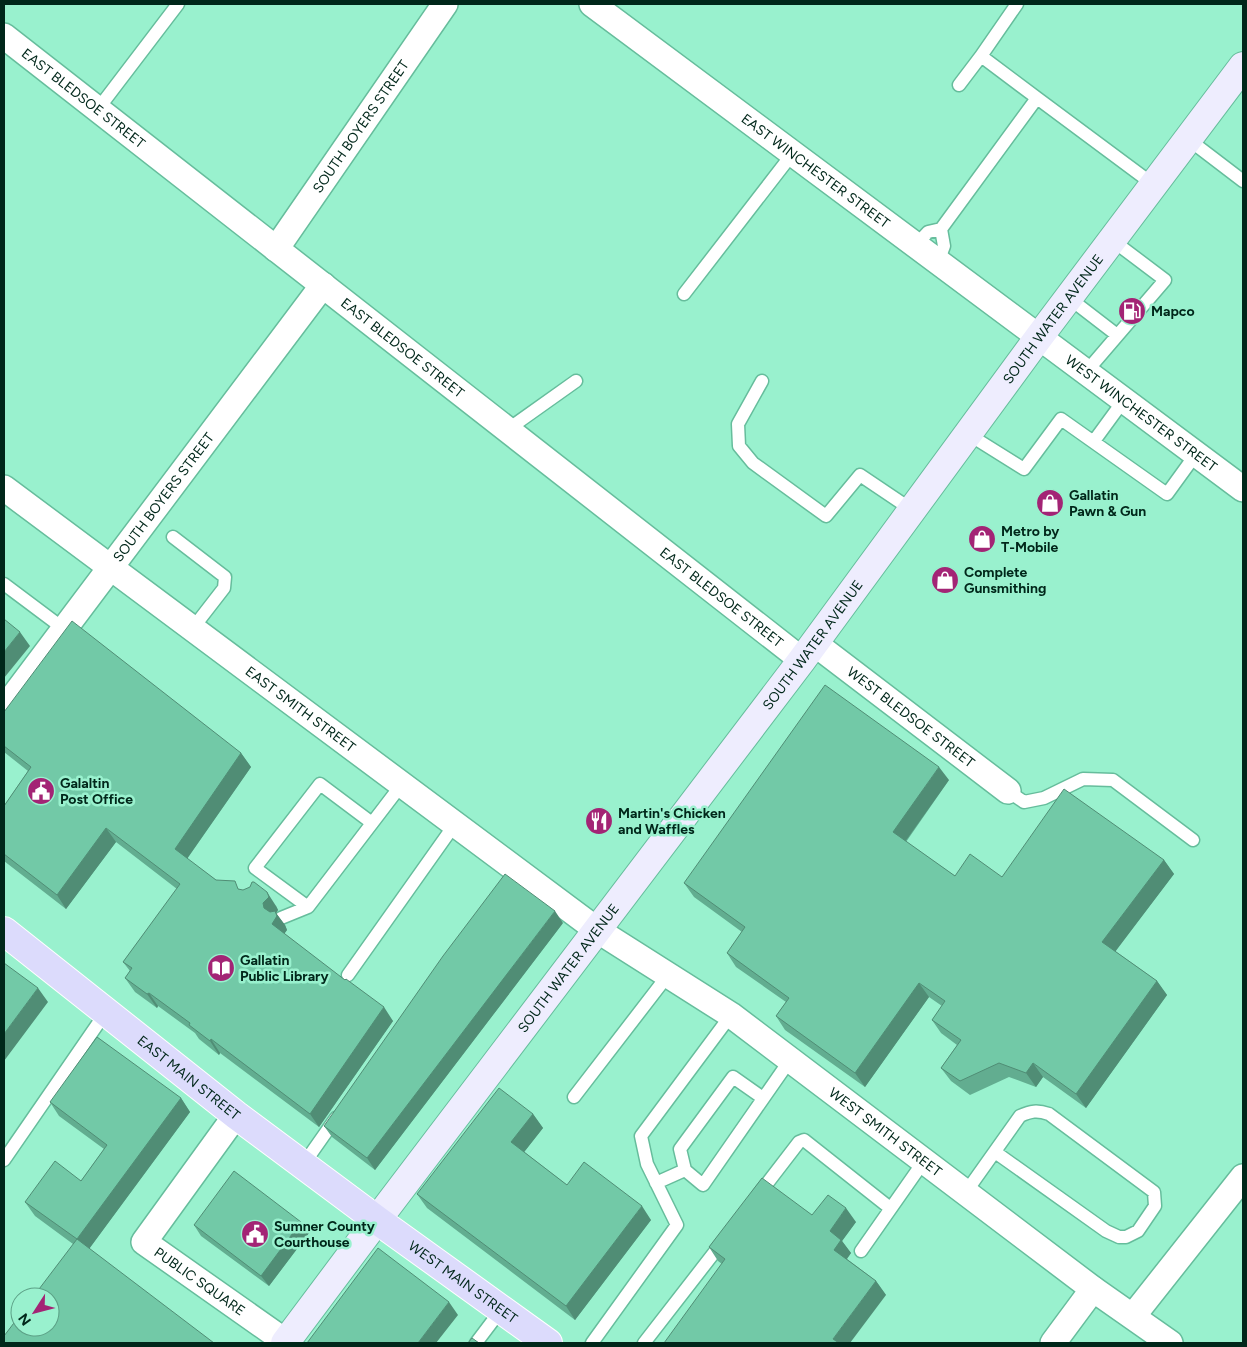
<svg xmlns="http://www.w3.org/2000/svg" width="1247" height="1347" viewBox="0 0 1247 1347" font-family="Figtree,sans-serif">
	<rect width="100%" height="100%" fill="#99f1ce"/>
	<g fill="none" stroke-linecap="round" stroke-linejoin="round">
		<g stroke="#66bd9c" stroke-width="15">
			<path id="lane" d="M981,56L1017,4
				M959,85L981,56L1037,98
				M98,109L178,4
				M1188,139L1243,181
				M916,245L928,232L941,229
				M938,262L944,246L941,229L1037,98L1154,185
				M684,294L793,153
				M1069,298L1117,335
				M1086,372L1165,280L1112,240
				M762,381L738,424L739,446L753,463L826,516L860,475L912,510
				M507,430L576,381
				M968,434L1024,469L1061,419L1167,494L1196,454
				M1094,441L1124,400
				M173,537L225,577L224,588L193,628
				M4,584L64,629
				M1008,791L1024,802L1044,798L1083,779L1113,780L1193,840
				M372,823L320,784L255,868L308,907L402,784
				M281,918L308,907
				M348,975L455,824
				M574,1097L668,975
				M4,1160L106,1012
				M303,1165L336,1118
				M685,1170L680,1149L733,1077L763,1098
				M656,1183L685,1170L703,1185L790,1060
				M966,1192L1020,1116C1031,1111 1037,1110 1049,1114L1154,1192L1155,1206L1138,1231L1126,1237H1119L1106,1231L995,1152
				M759,1194L799,1142L804,1140L890,1208
				M861,1251L924,1161
				M476,1343L501,1310
				M592,1343L677,1225L647,1164L641,1136L731,1015
				M644,1343L724,1240"/>
		</g>
		<g stroke="#66bd9c" stroke-width="28">
			<g id="street">
				<path id="s1" d="M592,4L1243,489"/>
				<path id="s2" d="M4,36L802,660"/>
				<path id="s3" d="M276,249L445,4"/>
				<path id="s4" d="M4,488L597,930L731,1015L1093,1289L1170,1343"/>
				<path id="s5" d="M814,643L1008,791"/>
				<path id="s6" d="M4,709L323,285"/>
				<path id="s7" d="M236,1115L144,1242L286,1342"/>
				<path d="M1133,1316L1243,1177"/>
				<path d="M1053,1343L1093,1289"/>
			</g>
		</g>
		<g stroke="#66bd9c" stroke-width="30">
			<g id="secondary">
				<path id="s8" d="M285,1343L377,1220L802,660L1039,337L1243,66"/>
			</g>
		</g>
		<g stroke="#fff" stroke-width="30">
			<g id="primary">
				<path id="s9" d="M4,931L236,1115L377,1220L548,1343"/>
			</g>
		</g>
		<use href="#lane" stroke="#fff" stroke-width="12"/>
		<use href="#street" stroke="#fff" stroke-width="25"/>
		<use href="#secondary" stroke="#eeedfe" stroke-width="28"/>
		<use href="#primary" stroke="#dcdbfc" stroke-width="28"/>
	</g>
	<path fill="#62ad90" d="M4,712L241,753L251,767L187,859L216,880L241,890L276,906L278,910L276,913L285,925L287,930L284,934L393,1021L319,1127L220,1053L219,1055L199,1039L195,1033L158,1006L157,1008L135,992L125,978L130,971L123,962L177,889L116,842L66,909L4,861V806L28,771L4,752Z
		M949,780L906,842L955,876L1002,877L1164,860L1174,874L1115,951L1157,981L1167,995L1086,1108L1043,1077L1036,1087L1009,1077L970,1095L951,1081L941,1068L957,1045L941,1033L932,1020L942,1006L929,997L865,1087L785,1030L776,1016L786,1002L736,967L727,953L742,932L694,897L684,883Z
		M563,923L375,1170L332,1137L324,1126Z
		M181,1098L190,1112L89,1249L73,1244L35,1216L25,1202L81,1181L104,1149L59,1116L50,1102Z
		M533,1114L543,1128L524,1152L567,1185L651,1220L575,1320L427,1208L417,1194Z
		M812,1215L856,1222L842,1241L851,1253L847,1259L876,1281L886,1295L722,1264L718,1261L709,1247Z
		M194,1225L309,1233L269,1286L201,1236Z"/>
	<path fill="#508d75" d="M20,632L30,646L4,678V652Z
		M241,753L251,767L184,863L175,849Z
		M939,767L949,780L902,846L893,832Z
		M106,828L116,842L66,909L57,895Z
		M1164,860L1174,874L1112,956L1102,942Z
		M267,892L276,906L278,910L276,913L285,925L287,930L281,938L272,924L264,908L263,903Z
		M555,911L563,923L375,1170L367,1158Z
		M1157,981L1167,995L1086,1108L1076,1094Z
		M919,983L929,997L865,1087L855,1073Z
		M38,988L48,1002L4,1061V1034Z
		M149,993L158,1006L157,1008L147,994Z
		M384,1007L393,1021L319,1127L310,1114Z
		M211,1039L220,1053L219,1055L210,1041Z
		M1033,1063L1043,1077L1036,1087L1026,1073Z
		M181,1098L190,1112L86,1253L77,1239Z
		M533,1114L543,1128L521,1156L511,1142Z
		M642,1206L651,1220L575,1320L566,1306Z
		M846,1208L856,1222L842,1241L851,1253L843,1264L834,1250L830,1231Z
		M301,1222L309,1233L269,1286L261,1276Z
		M876,1281L886,1295L850,1343H836L833,1339Z
		M449,1302L458,1315L436,1343H418Z"/>
	<path fill="#72c9a7" stroke="#508d75" d="M4,619L20,632L4,652Z
		M72,621L241,753L175,849L216,880L235,881L238,889L243,890L250,887L252,882H254L267,892L269,897L263,903L264,908L270,912L275,911L277,916L272,924L345,980L346,979L384,1007L310,1114L211,1039L210,1041L189,1025L190,1023L149,993L147,994L125,978L132,968L123,962L180,884L106,828L57,895L4,854V806L31,767L4,746V712Z
		M825,685L939,767L893,832L955,876L970,854L1002,877L1064,789L1164,860L1102,942L1157,981L1076,1094L1033,1063L1026,1073L999,1063L960,1081L941,1068L961,1040L932,1020L945,1001L919,983L855,1073L776,1016L789,998L727,953L745,927L684,883Z
		M505,874L555,911L367,1158L324,1126L443,956Z
		M4,963L38,988L4,1034Z
		M97,1037L181,1098L77,1239L25,1202L55,1161L81,1181L107,1145L50,1102Z
		M499,1088L533,1114L511,1142L567,1185L584,1162L642,1206L566,1306L417,1194Z
		M234,1171L301,1222L261,1276L194,1225Z
		M762,1178L812,1215L828,1195L846,1208L830,1231L841,1240L834,1250L876,1281L833,1339L839,1343H664L725,1259L709,1247Z
		M77,1239L214,1343H4V1336L20,1315V1327H50V1297H33Z
		M378,1248L449,1302L418,1343H307Z
		M472,1338L479,1343H468Z"/>
	<defs>
		<g id="fuel-disc" transform="scale(1.4375)"><circle r="9.5" fill="#a32475" stroke="#99f1ce"/><path d="M-5.5-6h7V0h2V4h1.3V-2.5L3-4.5l.8-.8L6-3V5H2.5V1h-1V6h-7ZM-4.2-4.7v3.2H.2V-4.7Z" fill="#fff"/></g>
		<g id="shop-disc" transform="scale(1.4375)"><circle r="9.5" fill="#a32475" stroke="#99f1ce"/><path d="M-5-2.5h2.3a2.7 3.5 0 0 1 5.4 0H5L5.5 6h-11ZM-1.5-2.5h3a1.5 2.3 0 0 0-3 0Z" fill="#fff"/></g>
		<g id="civic-disc" transform="scale(1.4375)"><circle r="9.5" fill="#a32475" stroke="#99f1ce"/><path d="M-.6-6.5H3V-4.5H.6V-3L4-1V1h2V6H-6V1h2V-1L-.6-3ZM-1.2 2.5V6h2.4V2.5Z" fill="#fff"/></g>
		<g id="restaurant-disc" transform="scale(1.4375)"><circle r="9.5" fill="#a32475" stroke="#99f1ce"/><path d="M-5-6h1v4h1v-4h1v4h1v-4h1v5L-1.5 .5V6h-2V.5L-5-1ZM5-6V6H3V1.5H1.5Q1.5-4 5-6Z" fill="#fff"/></g>
		<g id="library-disc" transform="scale(1.4375)"><circle r="9.5" fill="#a32475" stroke="#99f1ce"/><path d="M-6-4Q-3-5.5-.7-3.5V5Q-3 3-6 4ZM6-4Q3-5.5 .7-3.5V5Q3 3 6 4Z" fill="#fff"/></g>
	</defs>
	<g fill-rule="evenodd">
		<use href="#fuel-disc" x="1132" y="311"/>
		<use href="#shop-disc" x="1050" y="503"/>
		<use href="#shop-disc" x="982" y="539"/>
		<use href="#shop-disc" x="945" y="580"/>
		<use href="#civic-disc" x="41" y="791"/>
		<use href="#restaurant-disc" x="599" y="821"/>
		<use href="#library-disc" x="221" y="968"/>
		<use href="#civic-disc" x="255" y="1234"/>
	</g>
	<g text-anchor="middle" stroke-width="5" stroke-linejoin="round" paint-order="stroke">
		<g font-size="14" fill="#00271a" stroke="#99f1ce">
			<text dy="5" stroke="none"><textPath href="#s2" startOffset="101">EAST BLEDSOE STREET</textPath></text>
			<text dy="5" stroke="none"><textPath href="#s3" startOffset="149">SOUTH BOYERS STREET</textPath></text>
			<text dy="5" stroke="none"><textPath href="#s1" startOffset="279">EAST WINCHESTER STREET</textPath></text>
			<text dy="5" stroke="none"><textPath href="#s8" startOffset="1280">SOUTH WATER AVENUE</textPath></text>
			<text dy="5" stroke="none"><textPath href="#s2" startOffset="506">EAST BLEDSOE STREET</textPath></text>
			<text dy="5" stroke="none"><textPath href="#s1" startOffset="685">WEST WINCHESTER STREET</textPath></text>
			<text dy="5" stroke="none"><textPath href="#s6" startOffset="265">SOUTH BOYERS STREET</textPath></text>
			<text dy="5" stroke="none"><textPath href="#s2" startOffset="911">EAST BLEDSOE STREET</textPath></text>
			<text dy="5" stroke="none"><textPath href="#s8" startOffset="875">SOUTH WATER AVENUE</textPath></text>
			<text dy="5" stroke="none"><textPath href="#s4" startOffset="370">EAST SMITH STREET</textPath></text>
			<text dy="5" stroke="none"><textPath href="#s5" startOffset="122">WEST BLEDSOE STREET</textPath></text>
			<text dy="5" stroke="none"><textPath href="#s8" startOffset="470">SOUTH WATER AVENUE</textPath></text>
			<text dy="5" stroke="none"><textPath href="#s9" startOffset="236">EAST MAIN STREET</textPath></text>
			<text dy="5" stroke="none"><textPath href="#s4" startOffset="1092">WEST SMITH STREET</textPath></text>
			<text dy="5" stroke="none"><textPath href="#s7" startOffset="225">PUBLIC SQUARE</textPath></text>
			<text dy="5" stroke="none"><textPath href="#s9" startOffset="578">WEST MAIN STREET</textPath></text>
		</g>
		<g font-size="14" font-weight="bold" fill="#00271a" stroke="#99f1ce" text-anchor="start">
			<text x="1151" y="316">Mapco</text>
			<text x="1069" y="500">Gallatin<tspan x="1069" dy="16">Pawn &amp; Gun</tspan></text>
			<text x="1001" y="536">Metro by<tspan x="1001" dy="16">T-Mobile</tspan></text>
			<text x="964" y="577">Complete<tspan x="964" dy="16">Gunsmithing</tspan></text>
			<text x="60" y="788">Galaltin<tspan x="60" dy="16">Post Office</tspan></text>
			<text x="618" y="818">Martin's Chicken<tspan x="618" dy="16">and Waffles</tspan></text>
			<text x="240" y="965">Gallatin<tspan x="240" dy="16">Public Library</tspan></text>
			<text x="274" y="1231">Sumner County<tspan x="274" dy="16">Courthouse</tspan></text>
		</g>
	</g>
	<rect width="1247" height="1347" fill="none" stroke="#00271a" stroke-width="10"/>
	<g transform="translate(35 1312) rotate(234)"><circle r="24" fill="#99f1ce" stroke="#5ca086"/>
	<path d="M0-4L9 19L0 12L-9 19Z" fill="#a32475"/>
	<text y="-8" font-size="14" font-weight="bold" text-anchor="middle" fill="#00271a">N</text>
	</g>
</svg>
